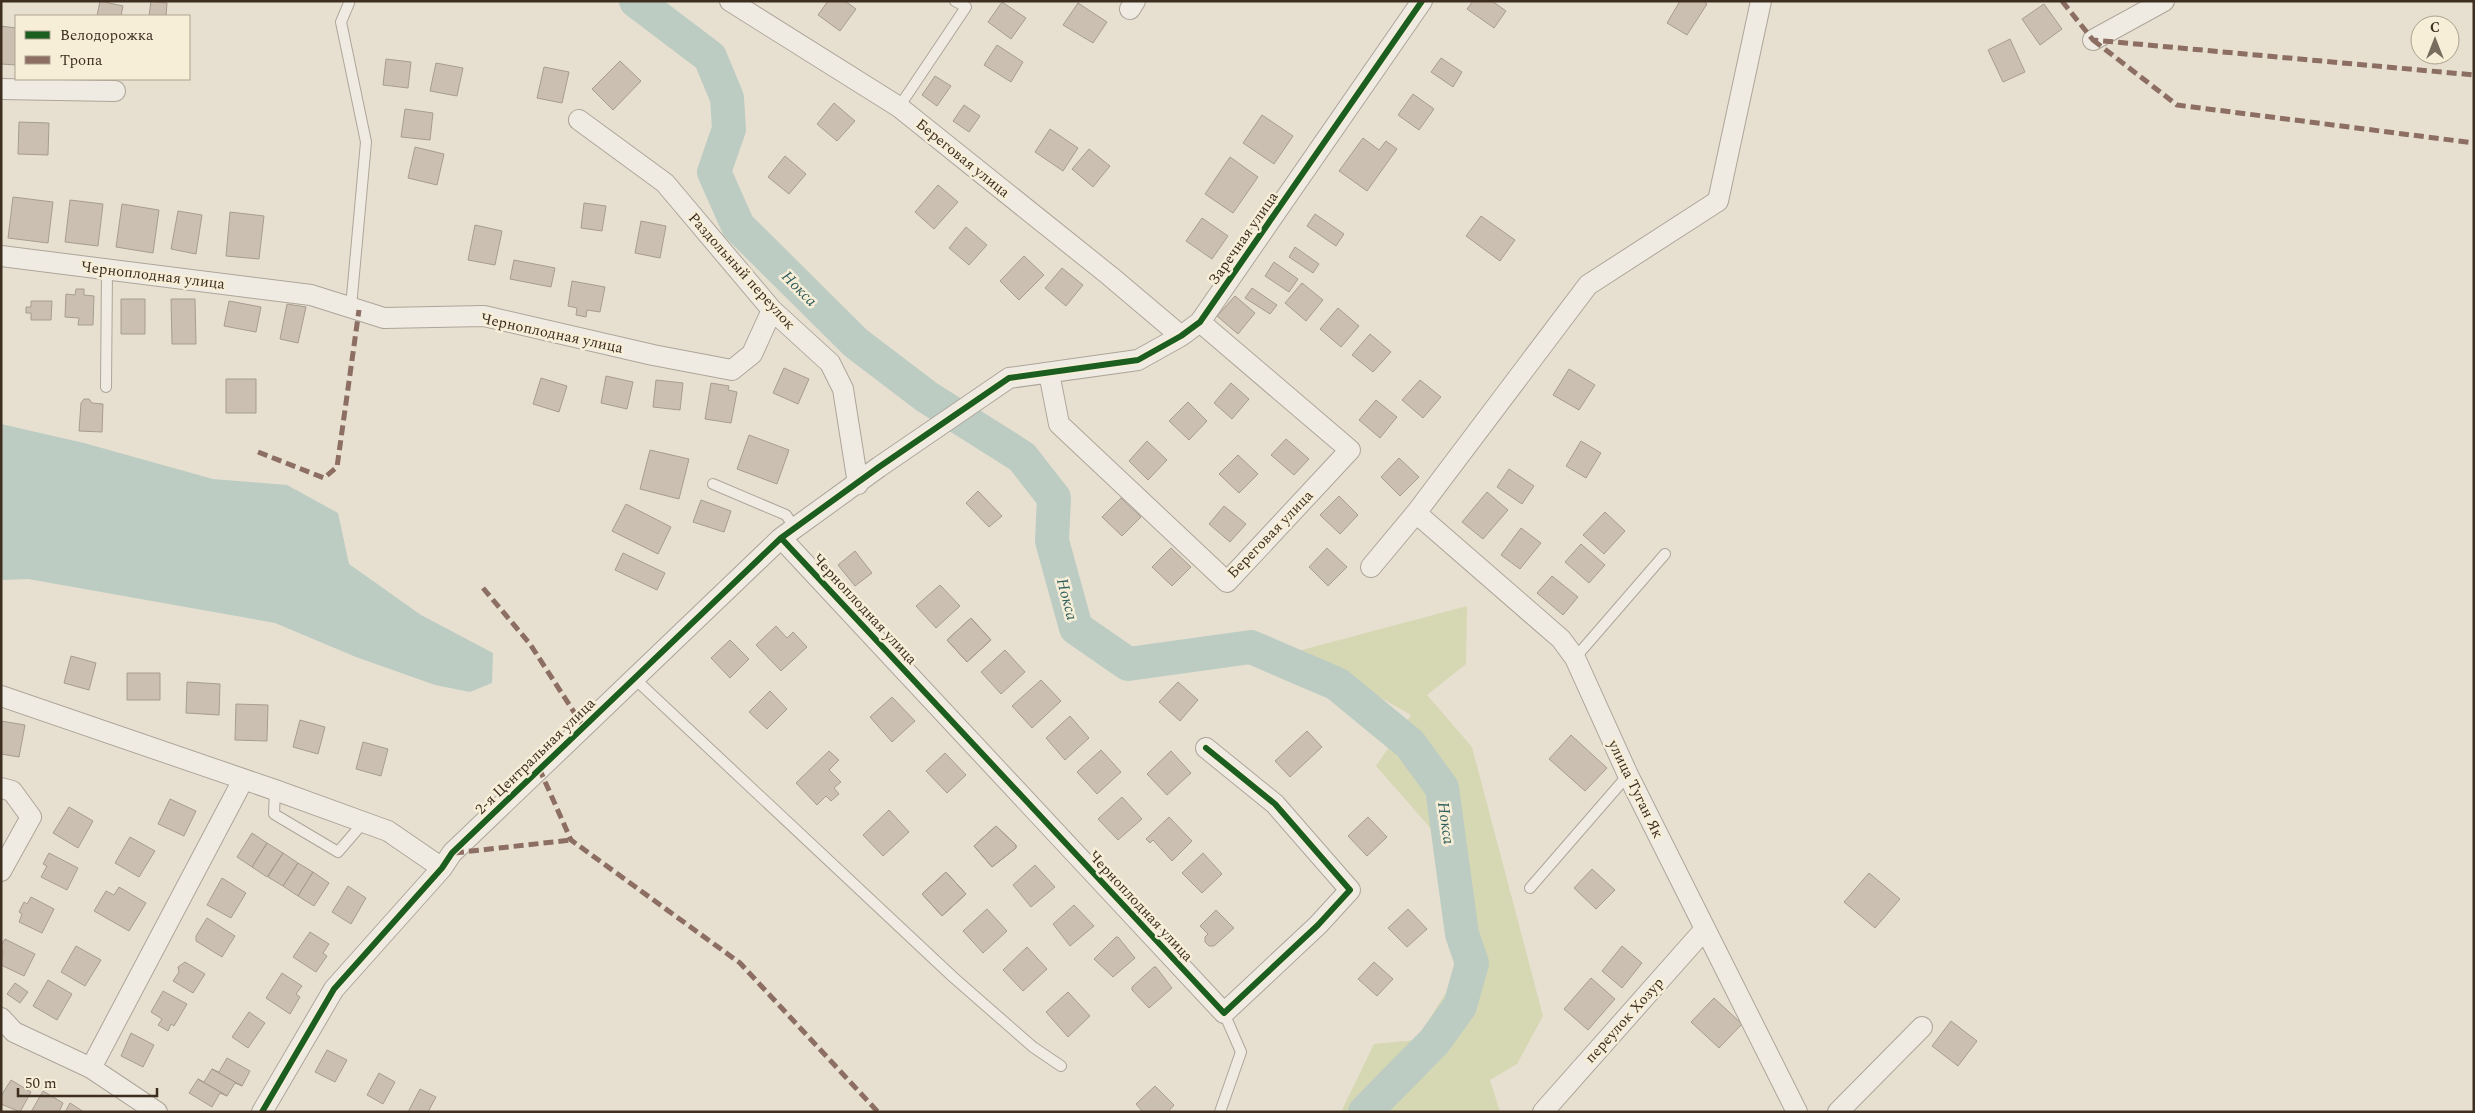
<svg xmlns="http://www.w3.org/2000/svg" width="2475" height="1113" viewBox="0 0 2475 1113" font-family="Spectral,serif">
	<rect width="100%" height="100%" fill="#e7e0d1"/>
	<path fill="#d6d7b3" d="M1467,606L1466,664L1427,695L1472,747L1543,1016L1517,1064L1490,1080L1500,1112H1341L1374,1044L1416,1040L1456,977L1441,840L1376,766L1411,715L1298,651Z"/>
	<path fill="#bcccc2" d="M1,424L84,443L213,479L287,485L338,513L349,564L421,615L493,653L492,683L470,692L435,685L356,657L275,623L28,579L1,580Z"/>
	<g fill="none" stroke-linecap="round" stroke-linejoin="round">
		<path stroke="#bcccc2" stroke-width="34" d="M636,1L710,57L727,98L729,129L714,172L738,226L856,343L927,397L1022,457L1054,498L1052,541L1076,628L1128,664L1251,647L1337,684L1410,744L1442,788L1462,934L1472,963L1460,1006L1434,1042L1365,1112"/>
	</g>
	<path fill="#cbbfb2" stroke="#a89c90" d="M100,1L123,6L121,16H97Z
		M151,1L167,3L166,16H149Z
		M828,1H845L856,9L840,31L818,15Z
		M1473,1H1492L1506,11L1494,28L1467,9Z
		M1680,1H1703L1707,4L1687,35L1667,23Z
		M1002,2L1026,18L1011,39L988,22Z
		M1078,3L1107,22L1093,43L1063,25Z
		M2044,4L2062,29L2040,45L2022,19Z
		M1,26L16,28V65L1,64Z
		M2010,39L2025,72L2003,82L1988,50Z
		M997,45L1023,62L1011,82L984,65Z
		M1441,58L1462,72L1453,87L1431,72Z
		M386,59L411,62L408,88L383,85Z
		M620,61L641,81L613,110L592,89Z
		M436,63L463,68L457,96L430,91Z
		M544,67L569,72L562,103L537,98Z
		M935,76L951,86L937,106L922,95Z
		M1413,94L1434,109L1419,130L1398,115Z
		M834,103L855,121L837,141L817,124Z
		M964,105L980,116L969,132L953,121Z
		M405,109L433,113L430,140L401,137Z
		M1262,115L1293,136L1274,164L1243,143Z
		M19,122L49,123L48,155L18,154Z
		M1050,129L1078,148L1063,171L1035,152Z
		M1363,138L1379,150L1386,141L1397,149L1367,191L1339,171Z
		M415,147L444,154L437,185L408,178Z
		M1089,149L1110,166L1093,187L1072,169Z
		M785,156L806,174L789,194L768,177Z
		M1230,157L1258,177L1233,213L1205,194Z
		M938,185L958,202L934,229L915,212Z
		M13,197L53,202L48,243L8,238Z
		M70,200L103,204L98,246L65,242Z
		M584,203L606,206L602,231L581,228Z
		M122,204L159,210L153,253L116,247Z
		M178,211L202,215L196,254L171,249Z
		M230,212L264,216L259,259L226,256Z
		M1315,214L1344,234L1336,246L1307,226Z
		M1481,216L1515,240L1500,261L1466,236Z
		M1202,218L1228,236L1212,259L1186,241Z
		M641,221L666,226L660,258L635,253Z
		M475,225L502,231L495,265L468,260Z
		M966,227L987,245L969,265L949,248Z
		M1295,247L1319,264L1313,273L1289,257Z
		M1024,256L1044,275L1019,300L1000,281Z
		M514,260L555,268L551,287L510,279Z
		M1274,262L1298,279L1289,292L1265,276Z
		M1062,268L1083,285L1066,306L1045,288Z
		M572,281L605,287L600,312L587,310L586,317L576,315L577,308L568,306Z
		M1302,283L1323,300L1306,321L1285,303Z
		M1252,288L1277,305L1270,314L1245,298Z
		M76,289H84V295L94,296L93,325H78L79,318L65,317L66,294L75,295Z
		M1235,296L1255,313L1238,334L1217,316Z
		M121,299H145V334H121Z
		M171,299H195L196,344H172Z
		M31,301H52L51,320H31V313H26V307H31Z
		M229,301L261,307L256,332L224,326Z
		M287,304L306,307L298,343L280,339Z
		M1338,308L1359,326L1341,347L1320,329Z
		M1370,334L1391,352L1373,372L1352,355Z
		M784,368L809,379L798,404L773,393Z
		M1569,369L1595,385L1579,410L1553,395Z
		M606,376L633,382L627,409L601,403Z
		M541,378L567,386L559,412L533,404Z
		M226,379H256V413H226Z
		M656,380L683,383L680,410L653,407Z
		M1420,380L1441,397L1423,418L1402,400Z
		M711,383L729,386L728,390L737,392L731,423L705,419Z
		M1231,383L1249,399L1232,419L1214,403Z
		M84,399H89L92,403L103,404L102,432L79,431L81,403Z
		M1376,400L1397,417L1380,438L1359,420Z
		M1188,402L1207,421L1189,440L1169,421Z
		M749,435L789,450L777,484L737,469Z
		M1286,439L1309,459L1294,475L1271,455Z
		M1147,441L1167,460L1148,480L1129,461Z
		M1581,441L1601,453L1586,478L1566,466Z
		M650,450L689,459L679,499L640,489Z
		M1238,455L1258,474L1239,493L1219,474Z
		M1399,458L1419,477L1400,496L1381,477Z
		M1509,469L1534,486L1522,504L1497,487Z
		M978,491L1002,516L989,527L966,503Z
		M1487,492L1508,510L1483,539L1462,522Z
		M1339,496L1358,515L1340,534L1320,515Z
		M1121,498L1141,517L1122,536L1102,517Z
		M701,500L731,511L724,532L693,522Z
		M626,504L671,527L658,554L612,531Z
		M1224,506L1246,524L1230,542L1209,524Z
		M1605,512L1625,531L1604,554L1583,535Z
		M1521,528L1541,543L1520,569L1501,555Z
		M1581,544L1605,565L1589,583L1565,562Z
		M1171,548L1191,567L1172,586L1152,567Z
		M1327,548L1347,567L1328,586L1309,567Z
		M855,551L872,573L855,586L838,565Z
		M623,553L665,573L657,590L615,570Z
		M1552,576L1578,597L1563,615L1537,593Z
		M940,585L960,606L936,628L916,606Z
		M971,618L991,640L967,662L947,640Z
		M971,618L991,640L967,662L947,640Z
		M776,626L787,638L793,632L807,647L781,671L756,645Z
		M730,640L749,659L730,678L711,658Z
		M1005,650L1025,672L1001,694L981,672Z
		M71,656L96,663L89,690L64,683Z
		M127,673H160V700H127Z
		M1041,680L1061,701L1032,728L1012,706Z
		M187,682L220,684L219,715L186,713Z
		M1178,682L1198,700L1180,721L1159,702Z
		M770,691L787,709L767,729L749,712Z
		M892,697L915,721L892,742L870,717Z
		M236,704L268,705L267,741L235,740Z
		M1070,716L1089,738L1065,760L1046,738Z
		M300,720L325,727L318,754L293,747Z
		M1,721L25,725L19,757L1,754Z
		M1307,731L1322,747L1290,777L1275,761Z
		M1571,735L1607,768L1585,791L1549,759Z
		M363,742L388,749L381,776L356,769Z
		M1101,750L1121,772L1097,794L1077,772Z
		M829,751L839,760L829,770L841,782L834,788L839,794L831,801L826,796L817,805L796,783Z
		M1171,751L1191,773L1167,795L1147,774Z
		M945,753L966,775L947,793L926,771Z
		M1122,797L1142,819L1118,840L1098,819Z
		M170,799L196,811L184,836L158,824Z
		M69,807L93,821L78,848L53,833Z
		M889,810L909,832L883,856L863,835Z
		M1169,817L1192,841L1172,861L1153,840L1150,843L1146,839Z
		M1368,817L1387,837L1367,856L1348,836Z
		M996,826L1016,845V848L992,867L974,846Z
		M996,826L1016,845V848L992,867L974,846Z
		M252,833L267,843L252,867L237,857Z
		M130,837L155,851L139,877L115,863Z
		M267,843L283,853L267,877L252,867Z
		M49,853L78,868L67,890L41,877L47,866L43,864Z
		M283,853L298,863L283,886L268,877Z
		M1203,853L1222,874L1202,893L1182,873Z
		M298,863L313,872L298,896L283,886Z
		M1035,865L1055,887L1031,907L1013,885Z
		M1592,869L1615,890L1596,909L1574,888Z
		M313,872L329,883L314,906L298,896Z
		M946,872L966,894L942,916L922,894Z
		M946,872L966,894L942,916L922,894Z
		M1869,873L1900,899L1875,928L1844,902Z
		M222,878L246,893L231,918L207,905Z
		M348,886L366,898L351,924L332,912Z
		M119,887L146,903L129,931L94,911L106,891L114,895Z
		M31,897L54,909L42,933L19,922L22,914L19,912L24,902L27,904Z
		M1074,905L1094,926L1070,946L1053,924Z
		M987,909L1007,931L983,953L963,931Z
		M1408,909L1427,929L1407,947L1388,928Z
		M1216,910L1234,928L1214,946H1209L1205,942V937L1208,934L1200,926Z
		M207,918L235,936L222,957L196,941V936Z
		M310,932L329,944L323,953L327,956L316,972L293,957Z
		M1116,937H1118L1135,958L1113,977L1094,959Z
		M5,939L35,954L24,976L1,965L3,952L1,946Z
		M76,946L101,960L85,986L61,972Z
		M1622,946L1642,963L1622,988L1602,971Z
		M1027,947L1047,969L1023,991L1003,970Z
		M185,962L205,974L193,993L173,981L179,972L178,967Z
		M1374,962L1393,979L1377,996L1358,979Z
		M1154,967H1156L1172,988L1149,1008L1132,990V987Z
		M282,973L302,986L296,994L300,997L290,1014L266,998Z
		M1591,978L1615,999L1588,1030L1564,1009Z
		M48,980L72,994L57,1020L33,1006Z
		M15,983L28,992L20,1003L7,994Z
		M163,991L187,1004L174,1026L171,1024L168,1031L158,1025L162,1019L151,1012Z
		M1068,992L1090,1016L1068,1037L1046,1012Z
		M1714,998L1742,1024L1719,1048L1691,1022Z
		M249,1012L265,1023L248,1048L232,1037Z
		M1951,1021L1977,1041L1958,1066L1932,1046Z
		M131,1033L154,1045L143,1067L121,1056Z
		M327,1050L347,1060L335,1082L315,1072Z
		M227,1058L250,1071L242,1086L212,1069L219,1072Z
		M212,1069L242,1086L235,1083L227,1096L198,1079L204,1082Z
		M379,1073L395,1082L383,1104L367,1095Z
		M198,1079L227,1096L220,1093L212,1107L189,1093Z
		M11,1080L31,1092L20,1112L1,1104V1096Z
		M1155,1086L1174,1105L1168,1112H1143L1136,1104Z
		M420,1089L436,1097L428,1112H408Z
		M43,1091L63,1103L59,1112H31Z
		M70,1103L84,1112H65Z"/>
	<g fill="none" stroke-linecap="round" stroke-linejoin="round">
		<g stroke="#ada599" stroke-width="12">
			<path id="service" d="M349,3L341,22L366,142L351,307
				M899,107L966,7L955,1
				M106,387L107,269
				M713,484L786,515L795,528
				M1575,658L1665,554
				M634,678L953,977L1033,1047L1061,1066
				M275,790L274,814L338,852L363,823
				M1530,888L1628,775
				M1220,1112L1241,1052L1224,1013"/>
		</g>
		<g stroke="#ada599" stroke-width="22">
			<path id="minor" d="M730,1L899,107L1110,276L1181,336
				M1130,9L1135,1
				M2093,40L2164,1
				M1,89L115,91
				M579,120L665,183L772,310L830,363L843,389L858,484
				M1,256L311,295L384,318L484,316L653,355L732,370L752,354L772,310
				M1049,373L1059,424L1227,582L1350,450L1200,322
				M1416,513L1561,639L1575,658L1628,775L1797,1112
				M781,538L1224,1013L1318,925L1350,890L1275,804L1206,748
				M1371,567L1416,513L1588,285L1718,201L1761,1
				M1,696L275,790L388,831L442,868
				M1,788L12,791L31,817L1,871
				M1,1018L14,1032L91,1068L157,1112
				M91,1068L243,780
				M262,1112L334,989L442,868L452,853L781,538L879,467L1009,378L1138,360L1181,336L1200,322L1422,1
				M1543,1112L1705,929
				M1838,1112L1922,1027"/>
		</g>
		<use href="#service" stroke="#efebe3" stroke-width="10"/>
		<use href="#minor" stroke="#efebe3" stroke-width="20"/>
		<path stroke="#8d6e63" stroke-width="5" stroke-dasharray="10 5" stroke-linecap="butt" d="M2062,1L2093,40L2474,75
			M2093,40L2177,105L2474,143
			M258,452L324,478L337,467L359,310
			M483,588L530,644L583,726
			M539,768L571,840L740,963L878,1112
			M454,853L571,840"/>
		<g stroke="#f7eed8" stroke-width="9">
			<path id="cycleway" d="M781,538L1224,1013L1318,925L1350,890L1275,804L1206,748
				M262,1112L334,989L442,868L452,853L781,538L879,467L1009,378L1138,360L1181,336L1200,322L1422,1"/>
		</g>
		<use href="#cycleway" stroke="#1b5e20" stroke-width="6"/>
	</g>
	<g text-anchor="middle" stroke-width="5" stroke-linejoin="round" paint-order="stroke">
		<g font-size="15" fill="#3d2e20" stroke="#f7eed8">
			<text transform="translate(963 158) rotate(39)" y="5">Береговая улица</text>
			<text transform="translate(1243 238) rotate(-55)" y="5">Заречная улица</text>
			<text transform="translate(742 271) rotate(48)" y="5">Раздольный переулок</text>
			<text transform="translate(153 275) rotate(7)" y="5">Черноплодная улица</text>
			<text transform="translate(552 333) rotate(12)" y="5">Черноплодная улица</text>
			<text transform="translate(1270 534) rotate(-46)" y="5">Береговая улица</text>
			<text transform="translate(865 609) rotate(47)" y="5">Черноплодная улица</text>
			<text transform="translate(535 756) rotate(-44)" y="5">2-я Центральная улица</text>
			<text transform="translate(1636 789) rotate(64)" y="5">улица Туган Як</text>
			<text transform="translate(1141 906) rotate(47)" y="5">Черноплодная улица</text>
			<text transform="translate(1624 1020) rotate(-48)" y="5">переулок Хозур</text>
		</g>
		<g font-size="16" font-style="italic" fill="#2f5d5a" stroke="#f7eed8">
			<text transform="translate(800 288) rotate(45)" y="6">Нокса</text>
			<text transform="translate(1068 599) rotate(75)" y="6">Нокса</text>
			<text transform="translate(1447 823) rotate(82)" y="6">Нокса</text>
		</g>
	</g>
	<rect width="2475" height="1113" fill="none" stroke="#3d2e20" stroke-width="5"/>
	<rect x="15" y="15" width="175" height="65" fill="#f7eed8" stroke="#ada18e"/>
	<rect x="25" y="31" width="25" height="8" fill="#1b5e20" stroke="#ada18e"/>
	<text x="60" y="40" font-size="15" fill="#3d2e20">Велодорожка</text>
	<rect x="25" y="56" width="25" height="8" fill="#8d6e63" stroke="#ada18e"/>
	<text x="60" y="65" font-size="15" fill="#3d2e20">Тропа</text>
	<g transform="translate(2435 40)"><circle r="24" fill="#f7eed8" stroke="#ada18e"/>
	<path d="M0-4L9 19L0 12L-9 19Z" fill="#786c5e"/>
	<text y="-8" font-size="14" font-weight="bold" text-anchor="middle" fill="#3d2e20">С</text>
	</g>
	<path d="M18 1088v8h139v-8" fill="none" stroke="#3d2e20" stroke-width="2.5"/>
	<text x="25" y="1088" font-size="15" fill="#3d2e20" stroke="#f7eed8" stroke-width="4" paint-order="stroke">50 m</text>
</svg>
